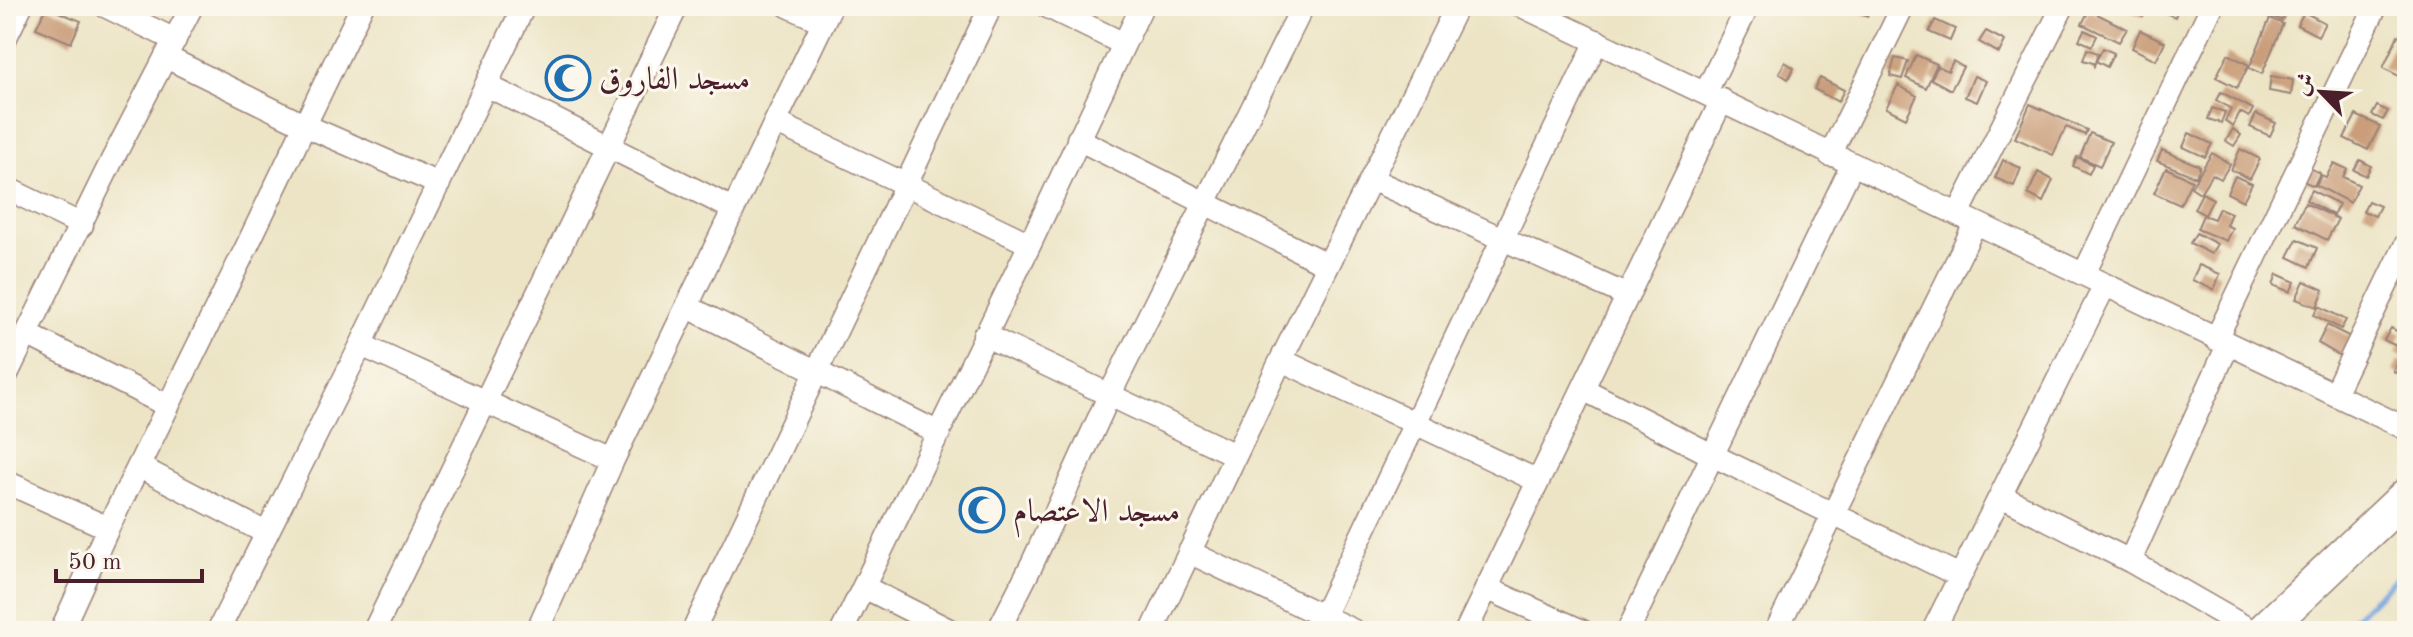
<svg xmlns="http://www.w3.org/2000/svg" width="2413" height="637" viewBox="0 0 2413 637" font-family="'Old Standard TT',Amiri,serif">
	<rect width="100%" height="100%" fill="#fbf7ec"/>
	<filter id="ink" filterUnits="userSpaceOnUse"><feTurbulence type="fractalNoise" baseFrequency=".0125" numOctaves="2"/><feDisplacementMap in="SourceGraphic" scale="16" xChannelSelector="R" yChannelSelector="G"/><feConvolveMatrix kernelMatrix="1 2 1 2 8 2 1 2 1" color-interpolation-filters="sRGB"/></filter>
	<filter id="wash" filterUnits="userSpaceOnUse"><feTurbulence type="fractalNoise" baseFrequency=".006" numOctaves="4" result="noise"/><feDisplacementMap in="SourceGraphic" scale="32" xChannelSelector="R" yChannelSelector="G"/><feGaussianBlur stdDeviation="1.8" result="paint"/><feColorMatrix in="noise" values="0 0 0 0 0 0 0 0 0 0 0 0 0 0 0 0 0 1.4 0 .05"/><feComposite in="paint" operator="in"/></filter>
	<g filter="url(#wash)">
		<rect width="100%" height="100%" fill="#ece4c5"/>
		<g fill="none" stroke-linecap="round" stroke-linejoin="round">
			<path stroke="#73a3dd" stroke-width="6" d="M2341,631L2407,568"/>
		</g>
		<g id="blocks">
			<path fill="#ca9e7a" d="M1847,6H1873L1867,16Z
				M2131,6L2147,8L2143,17L2129,11Z
				M2148,6H2179L2175,17Z
				M2251,6H2289L2282,21Z
				M46,7L81,21L71,43L36,28Z
				M2089,10L2127,29L2119,42L2082,24Z
				M2304,12L2325,23L2318,36L2297,25Z
				M2270,18L2283,24L2262,74L2249,68Z
				M1935,20L1955,29L1950,41L1929,32Z
				M2084,30L2097,36L2092,46L2079,40Z
				M2140,30L2165,42L2156,60L2132,48Z
				M1986,31L2005,41L1999,53L1979,42Z
				M2398,35L2407,39V64L2401,77L2383,68Z
				M2103,48L2114,53L2107,67L2096,61Z
				M2087,49L2098,53L2094,66L2093,63L2083,60Z
				M2228,54L2249,65L2237,88L2216,77Z
				M1916,55L1937,64L1926,88L1906,78Z
				M1895,58L1908,61L1902,79L1890,76Z
				M1953,61L1963,67L1951,90L1931,79L1938,66L1948,71Z
				M1785,62L1794,68L1788,79L1779,73Z
				M1974,76L1986,81L1977,102L1965,97Z
				M2271,76L2293,80L2291,95L2269,91Z
				M1820,78L1844,90L1838,102L1814,89Z
				M1898,85L1917,96L1906,118L1886,108Z
				M2221,92L2253,109L2249,117L2240,112L2233,126L2225,121L2231,109L2216,100Z
				M2030,104L2087,130L2085,135L2066,127L2053,155L2015,138Z
				M2377,106L2388,111L2383,120L2372,115Z
				M2212,108L2225,112L2221,123L2208,119Z
				M2256,114L2276,123L2270,136L2250,127Z
				M2356,115L2380,126L2368,150L2344,138Z
				M2233,129L2241,135L2234,146L2226,141Z
				M2090,133L2111,142L2100,166L2080,157Z
				M2189,133L2212,144L2205,157L2183,147Z
				M2240,149L2260,159L2250,179L2231,170Z
				M2162,150L2200,166L2196,177L2157,161Z
				M2212,153L2230,164L2221,179L2212,174L2200,193L2191,187Z
				M2077,157L2093,165L2089,174L2073,166Z
				M2003,160L2021,168L2014,186L1995,178Z
				M2360,160L2371,166L2366,176L2354,170Z
				M2334,163L2347,169L2343,177L2359,185L2350,203L2316,185L2321,175L2326,177Z
				M2166,168L2192,180L2180,205L2154,193Z
				M2309,168L2320,173L2314,186L2303,181Z
				M2038,172L2053,180L2043,202L2028,194Z
				M2235,176L2252,184L2243,201L2227,193Z
				M2311,190L2339,204L2333,215L2306,200Z
				M2202,193L2213,199L2205,215L2194,209Z
				M2368,201L2380,206L2375,216L2363,211Z
				M2305,203L2338,219L2327,240L2295,224Z
				M2219,208L2231,213L2226,225L2232,228L2226,241L2197,229L2203,215L2214,219Z
				M2196,233L2217,244L2211,254L2190,243Z
				M2297,239L2317,248L2309,267L2288,257Z
				M2199,265L2220,274L2214,290L2192,280Z
				M2277,274L2295,282L2290,292L2273,285Z
				M2304,281L2324,290L2317,307L2296,299Z
				M2319,306L2346,320L2341,329L2314,315Z
				M2327,325L2354,339L2344,358L2318,343Z
				M2391,328L2402,334L2396,346L2384,340Z
				M2400,343L2407,346V358L2396,353Z
				M2399,360L2407,364L2404,377L2393,371Z"/>
		</g>
	</g>
	<g filter="url(#ink)">
		<use href="#blocks" fill-opacity="0" stroke="#9b8278" stroke-width="2"/>
		<g fill="none" stroke-linecap="round" stroke-linejoin="round">
			<g stroke="#9b8278" stroke-width="25">
				<path id="street" d="M105,6L175,40
					M788,6L823,22
					M1046,6L1124,44
					M1522,6L2407,429
					M6,37L21,6
					M166,57L304,125L439,184
					M486,85L733,209
					M1706,92L1748,6
					M775,122L1030,244
					M1078,139L1328,265
					M1830,155L1903,6
					M1371,179L1628,296
					M6,188L82,225
					M1958,214L2063,6
					M2084,274L2212,6
					M688,307L939,433
					M27,334L168,406
					M984,335L1235,455
					M2216,339L2376,6
					M361,345L613,460
					M1281,360L1538,481
					M6,376L112,160L192,6
					M1583,389L1712,455L1960,576
					M2334,394L2407,242
					M140,467L266,533
					M6,482L108,528
					M2001,496L2130,561L2252,631
					M1189,552L1354,631
					M2130,561L2228,345
					M864,587L951,631
					M1486,588L1582,631
					M61,631L108,528L246,248L362,6
					M218,631L361,345L524,6
					M374,631L677,6
					M537,631L613,460L831,6
					M693,631L991,6
					M842,631L1030,244L1142,6
					M998,631L1032,564L1110,394L1303,6
					M1152,631L1281,360L1457,6
					M1316,631L1597,41
					M1466,631L1722,100
					M1628,631L1852,165
					M1776,631L1975,224
					M1933,631L2105,285"/>
			</g>
			<g stroke="#9b8278" stroke-width="37">
				<path id="primary" d="M2263,631L2407,495"/>
			</g>
			<use href="#street" stroke="#fff" stroke-width="22"/>
			<use href="#primary" stroke="#fff" stroke-width="34"/>
		</g>
	</g>
	<defs>
		<g id="mosque-ring" transform="scale(2.3)"><circle r="9.5" fill="#fbf7ec" stroke="#1f6fb2" stroke-width="1.5"/><path d="M3.5-4.9A6 6 0 1 0 3.5 4.9A5 5 0 1 1 3.5-4.9Z" fill="#1f6fb2"/></g>
	</defs>
	<g fill-rule="evenodd">
		<use href="#mosque-ring" x="568" y="78"/>
		<use href="#mosque-ring" x="982" y="510"/>
	</g>
	<g text-anchor="middle" stroke-width="6" stroke-linejoin="round" paint-order="stroke">
		<g font-size="32" fill="#4a1f2b" stroke="#fbf7ec" text-anchor="start">
			<text x="599" y="89">مسجد الفاروق</text>
			<text x="1013" y="521">مسجد الاعتصام</text>
		</g>
	</g>
	<rect width="2413" height="637" fill="none" stroke="#fbf7ec" stroke-width="32"/>
	<g transform="translate(2321 92) rotate(295)" stroke="#fbf7ec" stroke-width="6" paint-order="stroke">
	<path d="M0-6L14 30L0 20L-14 30Z" fill="#4a1f2b"/>
	<text y="-12" font-size="22" font-weight="bold" text-anchor="middle" fill="#4a1f2b">ش</text>
	</g>
	<path d="M56 569v12h146v-12" fill="none" stroke="#4a1f2b" stroke-width="4"/>
	<text x="68" y="569" font-size="24" fill="#4a1f2b" stroke="#fbf7ec" stroke-width="6" paint-order="stroke">50 m</text>
</svg>
